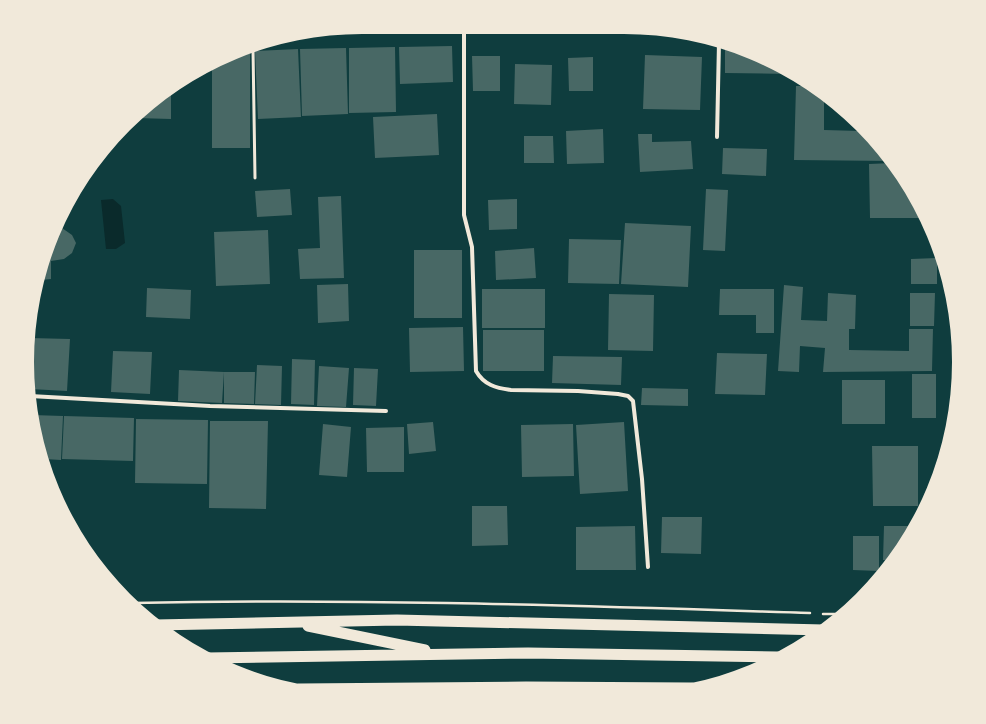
<svg xmlns="http://www.w3.org/2000/svg" width="986" height="724" viewBox="0 0 986 724" font-family="'IBM Plex Sans',sans-serif">
	<rect width="100%" height="100%" fill="#0f3d3e"/>
	<path fill="#0a2a2b" d="M113,199L121,206L125,243L116,249H106L101,200Z"/>
	<path fill="#486865" d="M725,45L788,74L725,73Z
		M452,46L453,82L400,84L399,47Z
		M395,47L396,112L349,113V48Z
		M346,48L348,114L302,116L300,49Z
		M298,49L301,117L258,119L255,51Z
		M240,54H250V148H212V67Z
		M645,55L702,57L700,110L643,109Z
		M472,56H500V91H473Z
		M593,57V91H569L568,58Z
		M515,64L552,65L551,105L514,104Z
		M796,86H813L824,97V130L860,131L892,161L794,160Z
		M171,87V119L136,118L137,117Z
		M437,114L439,155L375,158L373,117Z
		M603,129L604,163L567,164L566,131Z
		M638,134H652V142L691,141L693,169L640,172Z
		M524,136H553L554,163H524Z
		M723,148L767,149L766,176L722,174Z
		M893,163L924,214L926,218H870L869,164Z
		M290,189L292,215L257,217L255,191Z
		M706,189L728,190L725,251L703,250Z
		M341,196L344,278L300,279L298,249L320,248L318,197Z
		M517,199V229L489,230L488,200Z
		M59,223V227L62,228L72,235L76,243L72,253L64,259L51,261V279L41,280Z
		M625,223L691,226L688,287L621,284Z
		M268,230L270,284L216,286L214,232Z
		M569,239L621,240L619,284L568,283Z
		M534,248L536,278L496,280L495,251Z
		M414,250H462V318H414Z
		M937,258V284H911V259Z
		M348,284L349,321L318,323L317,285Z
		M784,285L803,287L801,320L827,321L828,293L856,295L855,329H849V350L909,351V329H933L932,371L823,372L825,348L800,346L799,372L778,371Z
		M147,288L191,290L190,319L146,317Z
		M482,289H545V328H482Z
		M720,289H774V333H756V315H719Z
		M910,293H935L934,326H910Z
		M609,294L654,295L653,351L608,350Z
		M463,327L464,371L410,372L409,328Z
		M483,330H544V371H483Z
		M30,338L70,339L67,391L30,389Z
		M113,351L152,352L150,394L111,392Z
		M717,353L767,354L765,395L715,394Z
		M553,356L622,357L621,385L552,383Z
		M292,359L315,360L314,405L291,404Z
		M257,365L282,366L281,405L255,404Z
		M319,366L349,368L346,407L317,406Z
		M354,368L378,369L376,406L353,405Z
		M179,370L224,372L222,403L178,401Z
		M224,372H255L254,404L224,403Z
		M912,374H936V418H912Z
		M842,380H885V424H842Z
		M642,388L688,389V406L641,405Z
		M32,415L63,416L61,460L44,459Z
		M64,416L134,418L133,461L62,459Z
		M136,419L208,420L207,484L135,483Z
		M210,421H268L266,509L209,508Z
		M433,422L436,451L409,454L407,424Z
		M624,422L628,491L580,494L576,425Z
		M323,424L351,427L347,477L319,475Z
		M573,424L574,476L522,477L521,425Z
		M404,427V472H367L366,428Z
		M872,446H918V506H873Z
		M472,506H507L508,545L472,546Z
		M662,517H702L701,554L661,553Z
		M635,526L636,570H576V527Z
		M884,526H910V535L892,561L883,560Z
		M853,536H879V571L853,570Z"/>
	<g fill="none" stroke-linecap="round" stroke-linejoin="round">
		<path stroke="#f1e9da" stroke-width="2.5" d="M133,603C359,598 584,606 810,613
			M823,614H843"/>
		<path stroke="#f1e9da" stroke-width="3" d="M253,49L255,178"/>
		<path stroke="#f1e9da" stroke-width="4" d="M464,27V215L472,247L476,371C484,385 496,388 511,390L578,391L618,394L628,396L633,401L642,479L648,567
			M717,137L719,42
			M30,396L210,406L386,411"/>
		<path stroke="#f1e9da" stroke-width="11" d="M155,625L397,620L824,630
			M308,626L425,650
			M206,658L528,653L778,657
			M299,689L526,687L692,688"/>
	</g>
	<path d="M0 0H986V724H0ZM362 34H624A328 328 0 0 1 952 362V362A328 328 0 0 1 624 690H362A328 328 0 0 1 34 362V362A328 328 0 0 1 362 34Z" fill="#f1e9da" fill-rule="evenodd"/>
</svg>
